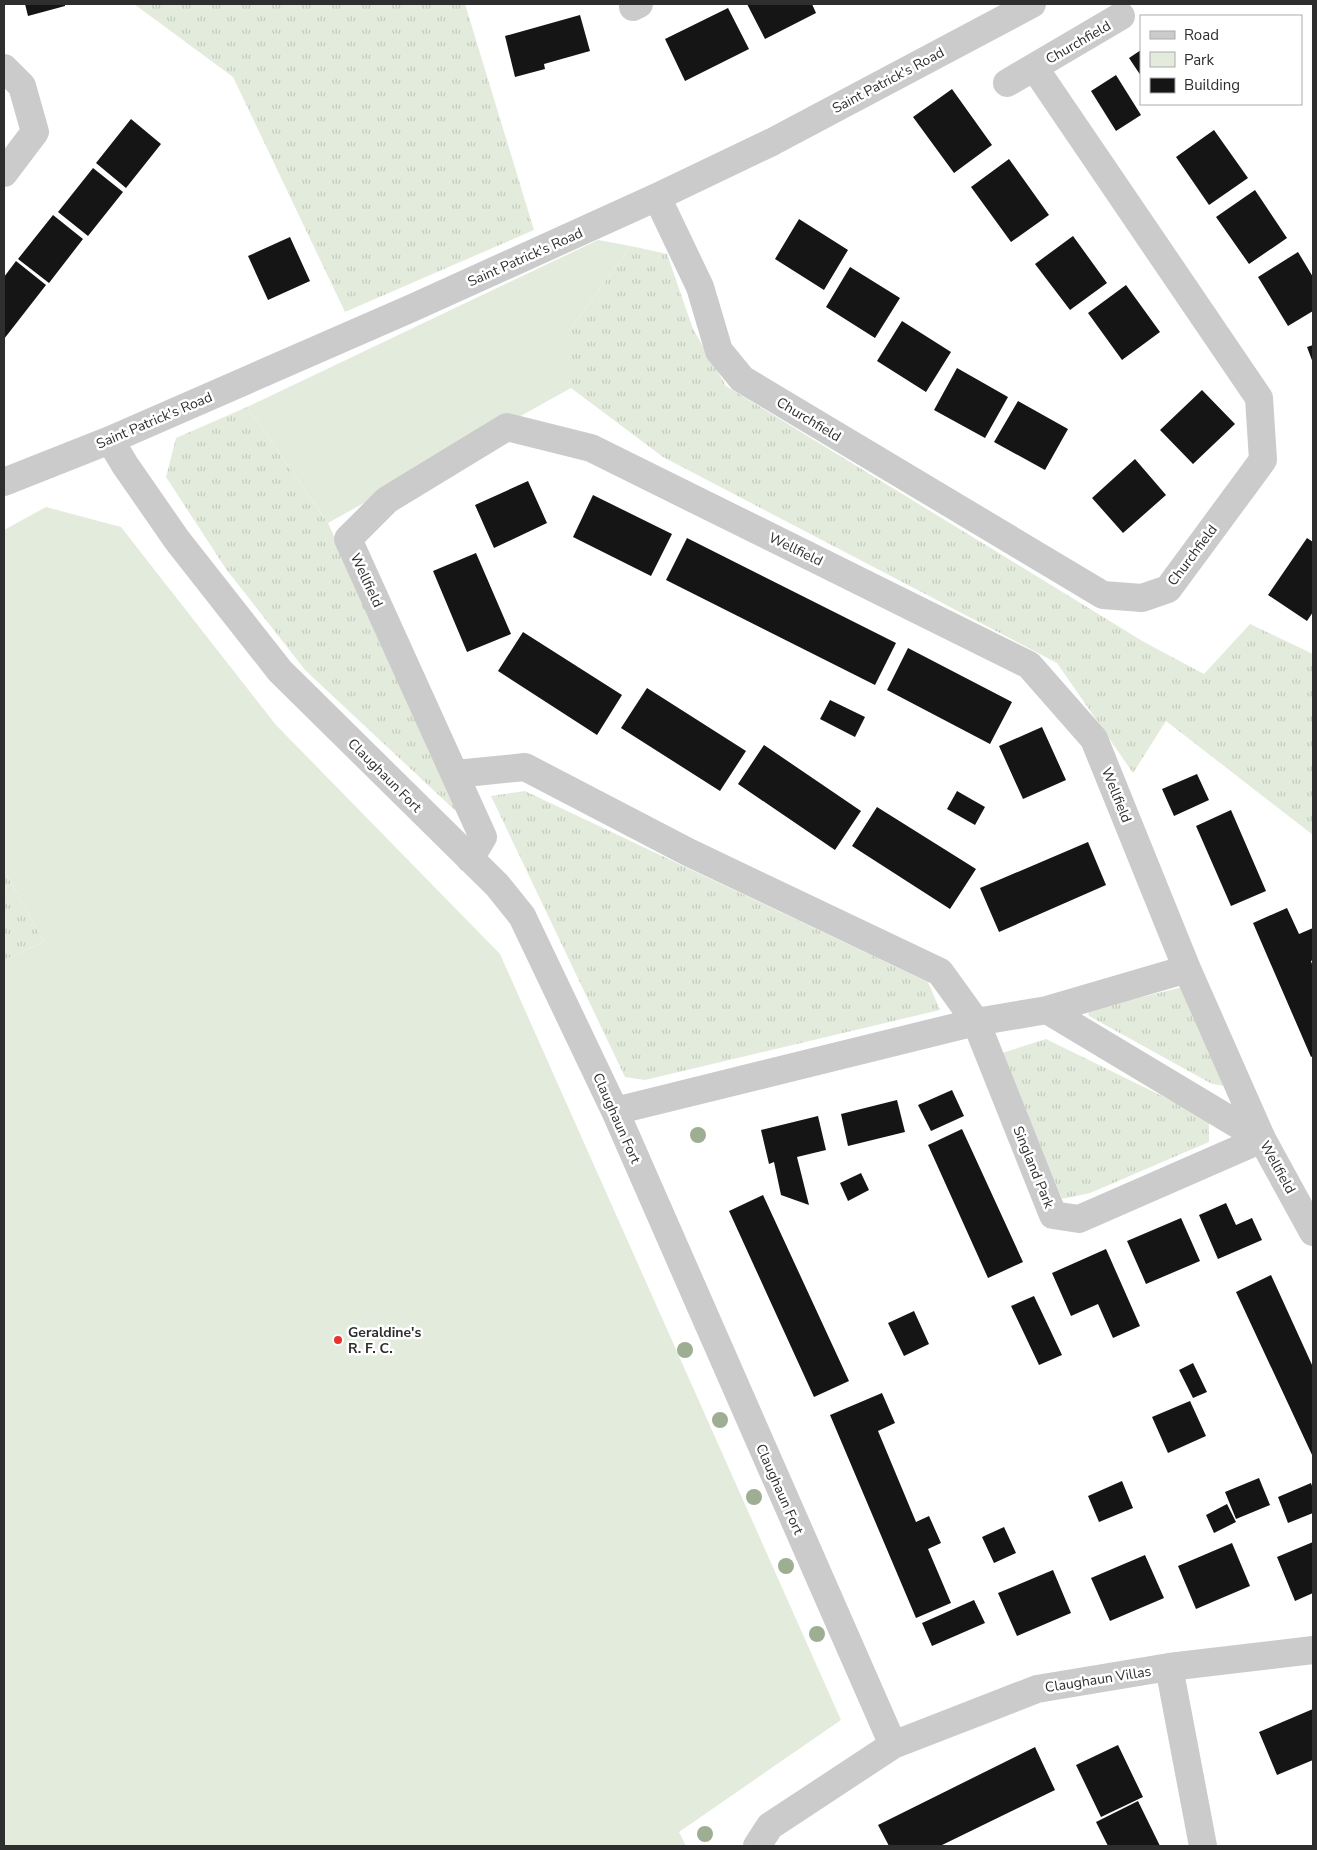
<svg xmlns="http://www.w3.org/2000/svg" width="1317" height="1850" viewBox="0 0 1317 1850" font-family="'Nunito Sans',sans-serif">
	<defs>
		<pattern id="grass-tufts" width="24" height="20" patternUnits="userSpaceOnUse" patternTransform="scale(1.25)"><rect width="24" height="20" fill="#e3ecdc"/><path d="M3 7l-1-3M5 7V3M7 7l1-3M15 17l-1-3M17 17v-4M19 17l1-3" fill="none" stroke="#c3cbbd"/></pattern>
	</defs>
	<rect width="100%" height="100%" fill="#fff"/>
	<path fill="url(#grass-tufts)" d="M134,4H465L534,230L345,312L233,77Z
		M631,246L667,254L693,329L726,386L1144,642L1204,674L1250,624L1313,654V835L1166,721L1133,773L1057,663L663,457L571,388V328Z
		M247,407L328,523L461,816L305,670L226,569L166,477L176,438Z
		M525,791L928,982L940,1010L645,1080L625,1077L491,796Z
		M4,870L44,942L4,960Z
		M1187,986L1232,1087L1212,1084L1089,1016L1088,1010Z
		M1046,1039L1209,1119V1142L1090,1193L1062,1199L1002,1053Z"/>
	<path fill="#e3ecdc" d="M598,240L631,246L571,328V388L328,523L247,407Z
		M46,507L121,527L276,725L500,954L841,1720L679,1832L686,1846H4V960L44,942L4,870V530Z"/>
	<path fill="#151515" d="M25,4H65V6L28,16Z
		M747,4H812L816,13L765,39Z
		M728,8L749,49L685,81L665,39Z
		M580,15L590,51L544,64L545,69L515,77L505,36Z
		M1141,50V76L1129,58Z
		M1116,75L1141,115L1116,131L1091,91Z
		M952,89L992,145L954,173L913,117Z
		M131,119L161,144L126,188L96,163Z
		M1214,130L1248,178L1209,205L1176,157Z
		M1009,159L1049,215L1011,242L971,187Z
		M93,168L123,192L88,236L58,212Z
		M1255,190L1287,238L1249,264L1216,217Z
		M53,215L83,239L49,283L18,259Z
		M799,219L848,250L824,290L775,259Z
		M1073,236L1107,283L1070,310L1035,264Z
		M290,237L310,281L268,300L248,256Z
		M1298,252L1313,277V311L1288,326L1258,277Z
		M16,261L46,285L4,339V277Z
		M850,267L900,298L875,338L826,307Z
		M1126,285L1160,332L1122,360L1088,313Z
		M902,321L951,352L926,392L877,361Z
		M1313,345V363L1307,347Z
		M957,368L1008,397L985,438L934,410Z
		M1202,390L1235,424L1193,464L1160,430Z
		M1018,401L1068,429L1045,470L994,442Z
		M1135,459L1166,495L1123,533L1092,498Z
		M528,481L547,523L494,548L475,505Z
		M593,495L672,534L651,576L573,537Z
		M687,538L896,643L875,685L666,580Z
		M1307,538L1313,542V612L1307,621L1268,595Z
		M476,553L511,634L467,652L433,571Z
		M523,632L622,695L597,735L498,671Z
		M908,648L1012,702L990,744L887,690Z
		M647,688L746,751L720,791L621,728Z
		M830,700L865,717L855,737L820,719Z
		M1042,727L1066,780L1023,799L999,746Z
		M764,745L861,811L835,850L738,784Z
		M1197,774L1209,800L1174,816L1162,789Z
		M957,791L985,807L975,825L947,809Z
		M877,807L976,869L950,909L852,846Z
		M1231,810L1266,891L1231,906L1196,826Z
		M1088,842L1106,885L999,932L980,888Z
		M1287,908L1299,934L1313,928V960L1311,961L1313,967V1056L1311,1057L1253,923Z
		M952,1090L964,1116L931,1131L918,1105Z
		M897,1100L905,1132L848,1146L841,1114Z
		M818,1116L826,1150L797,1157L809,1205L781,1195L774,1162L769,1164L761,1130Z
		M962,1129L1023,1262L988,1278L928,1145Z
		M861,1173L869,1190L848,1201L840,1183Z
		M763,1195L849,1381L814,1397L729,1211Z
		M1226,1203L1236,1225L1252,1218L1262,1240L1218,1259L1199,1215Z
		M1181,1218L1200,1261L1146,1284L1127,1241Z
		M1106,1249L1140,1326L1113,1338L1098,1304L1071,1316L1052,1273Z
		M1271,1275L1313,1367V1457L1236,1292Z
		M1034,1296L1062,1355L1039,1365L1011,1306Z
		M914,1311L929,1344L904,1356L888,1323Z
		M1193,1363L1207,1392L1193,1398L1179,1370Z
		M882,1393L895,1423L878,1431L916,1522L929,1516L941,1543L928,1549L951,1603L916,1618L830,1415Z
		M1190,1401L1206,1436L1168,1453L1152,1417Z
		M1259,1478L1270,1505L1236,1519L1225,1492Z
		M1122,1481L1133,1508L1099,1522L1088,1496Z
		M1311,1483L1313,1489V1513L1288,1523L1278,1497Z
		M1227,1504L1236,1522L1214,1533L1206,1515Z
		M1004,1527L1016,1553L994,1563L982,1537Z
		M1313,1542V1593L1295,1601L1277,1557Z
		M1232,1543L1250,1586L1196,1609L1178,1566Z
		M1145,1555L1164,1598L1110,1621L1091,1578Z
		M1053,1570L1071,1613L1017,1636L998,1593Z
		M974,1600L985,1623L932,1646L922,1623Z
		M1313,1709V1760L1277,1775L1259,1732Z
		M1118,1745L1143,1797L1101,1817L1076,1765Z
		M1035,1747L1055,1790L940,1846H889L878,1825Z
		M1138,1801L1160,1846H1108L1096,1822Z"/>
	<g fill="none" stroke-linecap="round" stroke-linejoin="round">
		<path stroke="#cbcbcb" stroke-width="28" d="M633,7L639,4
			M4,68L22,86L35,132L4,173
			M1007,83L1121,16
			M657,197L700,287L719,351L742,379L1103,595L1142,598L1168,589L1263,460L1259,398L1034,67
			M110,440L125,465L177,540L280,671L497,885L522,916L615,1111L893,1745L770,1826L757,1846
			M4,482L110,440L412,308L657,197L772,142L1032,4
			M456,774L525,767L688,852L940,972L976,1022L1053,1215L1079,1219L1262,1139
			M470,859L483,837L348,539L387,500L507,427L591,448L1029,665L1094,739L1187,969L1262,1139L1313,1232
			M1047,1010L1187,969
			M615,1111L976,1022L1047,1010L1262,1139
			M1169,1667L1203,1846
			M893,1745L1037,1689L1169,1667L1313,1650"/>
	</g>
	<g fill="#9dae93">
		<circle cx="698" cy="1135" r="8"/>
		<circle cx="685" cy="1350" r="8"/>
		<circle cx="720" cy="1420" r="8"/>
		<circle cx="754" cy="1497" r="8"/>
		<circle cx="786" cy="1566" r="8"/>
		<circle cx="817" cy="1634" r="8"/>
		<circle cx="705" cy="1834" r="8"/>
	</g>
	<circle fill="#ea312c" stroke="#fff" stroke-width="2" cx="338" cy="1340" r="5"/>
	<g text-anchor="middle" stroke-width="5" stroke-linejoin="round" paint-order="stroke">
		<g font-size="14" fill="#2e2e2e" stroke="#fff">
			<text transform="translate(1078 42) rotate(-30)" y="5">Churchfield</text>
			<text transform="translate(888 80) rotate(-28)" y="5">Saint Patrick's Road</text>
			<text transform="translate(525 257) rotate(-24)" y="5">Saint Patrick's Road</text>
			<text transform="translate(809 419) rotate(31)" y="5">Churchfield</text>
			<text transform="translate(154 420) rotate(-23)" y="5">Saint Patrick's Road</text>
			<text transform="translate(796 549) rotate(26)" y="5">Wellfield</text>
			<text transform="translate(1192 555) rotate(-53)" y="5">Churchfield</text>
			<text transform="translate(367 580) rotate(65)" y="5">Wellfield</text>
			<text transform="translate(385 775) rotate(45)" y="5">Claughaun Fort</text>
			<text transform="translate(1117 795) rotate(68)" y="5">Wellfield</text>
			<text transform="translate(617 1118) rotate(66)" y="5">Claughaun Fort</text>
			<text transform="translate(1034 1167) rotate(68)" y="5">Singland Park</text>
			<text transform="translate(1278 1167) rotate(61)" y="5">Wellfield</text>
			<text transform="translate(780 1489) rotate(66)" y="5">Claughaun Fort</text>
			<text transform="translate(1098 1679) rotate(-9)" y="5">Claughaun Villas</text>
		</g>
		<g font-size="14" font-weight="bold" fill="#2e2e2e" stroke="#fff" text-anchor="start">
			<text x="348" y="1337">Geraldine's<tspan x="348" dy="16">R. F. C.</tspan></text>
		</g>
	</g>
	<rect width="1317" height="1850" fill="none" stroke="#2e2e2e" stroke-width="10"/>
	<rect x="1140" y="15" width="162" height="90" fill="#ffffff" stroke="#ababab"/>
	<rect x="1150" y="31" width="25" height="8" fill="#cbcbcb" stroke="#ababab"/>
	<text x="1184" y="40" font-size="15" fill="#2e2e2e">Road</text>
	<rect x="1150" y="52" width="25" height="15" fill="#e3ecdc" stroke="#ababab"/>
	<text x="1184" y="65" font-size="15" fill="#2e2e2e">Park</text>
	<rect x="1150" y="78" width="25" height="15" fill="#151515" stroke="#ababab"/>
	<text x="1184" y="90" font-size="15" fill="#2e2e2e">Building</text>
</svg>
